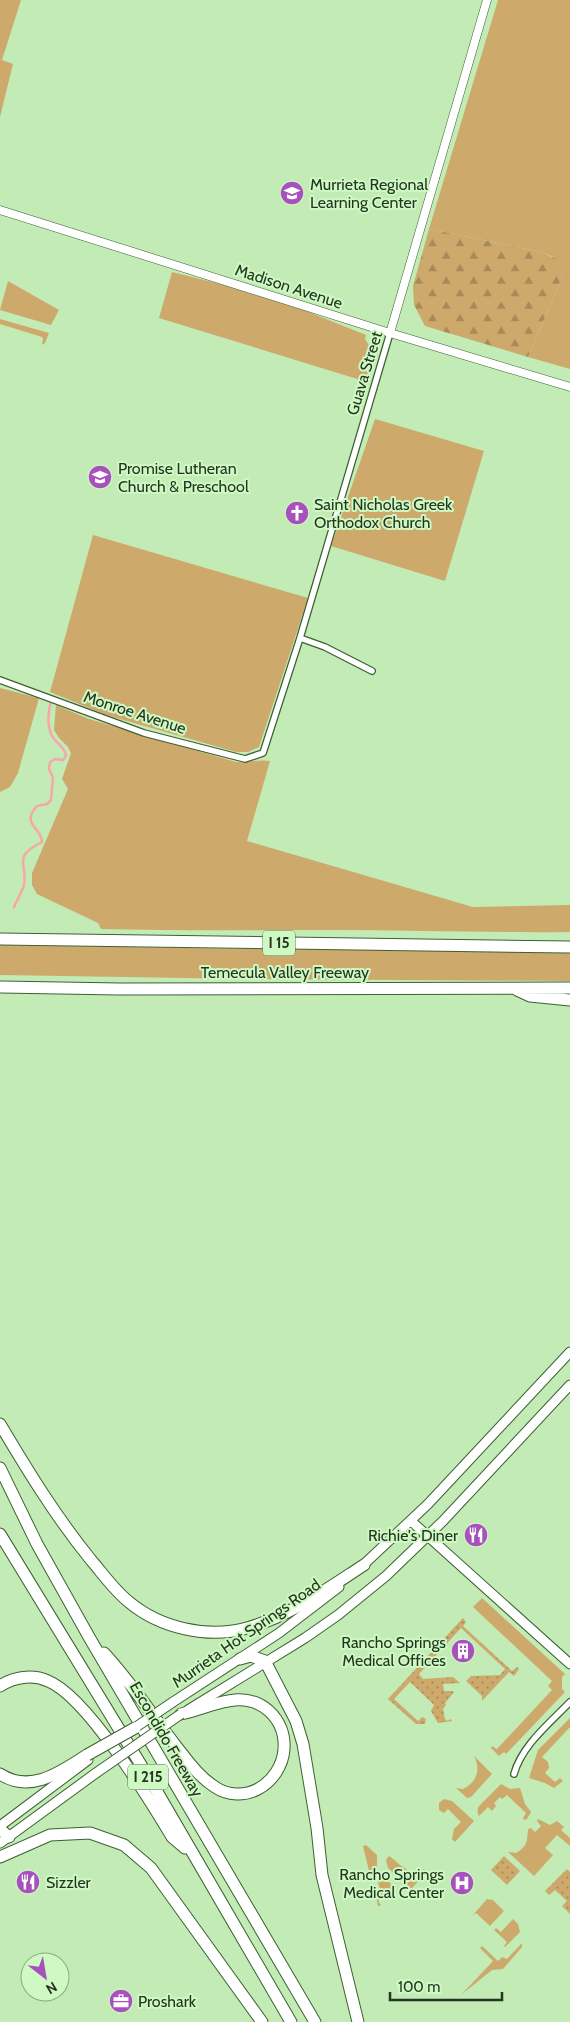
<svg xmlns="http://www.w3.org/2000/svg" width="570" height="2022" viewBox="0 0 570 2022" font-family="Cabin,sans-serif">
	<defs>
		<pattern id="forest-firs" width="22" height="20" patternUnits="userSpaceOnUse" patternTransform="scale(1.25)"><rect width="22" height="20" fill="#cea96c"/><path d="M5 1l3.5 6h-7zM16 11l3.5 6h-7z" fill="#a78a58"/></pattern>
		<pattern id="garden-dots" width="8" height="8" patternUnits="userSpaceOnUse" patternTransform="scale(1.25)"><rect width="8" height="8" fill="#cea96c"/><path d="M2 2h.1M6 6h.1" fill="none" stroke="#a78a58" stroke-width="1.8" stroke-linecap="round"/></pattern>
	</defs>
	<rect width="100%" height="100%" fill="#c2ebb6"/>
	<path fill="#cea96c" d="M0,0H21L2,60L13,64L0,117Z
		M498,0H570V369L528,357L563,275L553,257L542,252L429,229Z
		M172,272L224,285L301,309L366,335L365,339L372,350L367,382L159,318Z
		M8,281L59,310L51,325L0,310Z
		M0,319L49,333L45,343L42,345L43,339L42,337L0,324Z
		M375,419L484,451L445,581L331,546Z
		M93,535L308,598L259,747L248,752H236L106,715L50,692Z
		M0,688L39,698L18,773L10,787L0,792Z
		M56,705L89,719L236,762C248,763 259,759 270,761L247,841L473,907L570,905V932C492,933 414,930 336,930C257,930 179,931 101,929L98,923L37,894L32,885V873L68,789L62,779L71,753L68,747L59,738L54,730Z
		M0,945L247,949L570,951V981L246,979L0,975Z
		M482,1598L565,1674L562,1677V1689L565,1692L506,1754L504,1752L499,1756L491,1748L492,1746L497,1749L552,1690L548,1686L552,1681L473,1607Z
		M570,1718V1727L542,1757L548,1762L549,1768L545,1773L555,1782L560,1778L563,1781L554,1788L545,1783L529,1778L538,1750Z
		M474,1756L492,1774L471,1797L467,1798L456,1788L463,1789C477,1782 481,1770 474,1756Z
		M501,1784L510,1789L520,1788L525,1804L531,1812L527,1819L524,1820L523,1818L526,1813L507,1795L502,1799L500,1797L494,1803L496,1806L492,1811L488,1807L479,1816C477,1812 477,1809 479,1806Z
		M444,1799L452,1801L474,1821L455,1842L452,1839L454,1829L461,1822L448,1809L444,1813L439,1810V1803Z
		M538,1819L550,1825L557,1821L564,1827L561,1830L570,1838V1846L557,1835L545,1848L553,1855L534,1876L508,1852L516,1853C528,1846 527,1841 528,1829L531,1828L535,1832L541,1826L537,1821Z
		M366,1845L377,1855V1869L391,1884L394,1891L392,1893L389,1890L378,1901L381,1905L380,1906H378L375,1892L380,1889L376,1875H370L363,1846Z
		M389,1856C401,1864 408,1877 424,1869L427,1872L411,1889L388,1868L386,1860Z
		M487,1899L493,1900L504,1911L490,1926L476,1913L472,1916Z
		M513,1919L518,1924L520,1932L505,1947L504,1946L507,1942L494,1930L496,1928L501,1932Z
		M522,1943V1947L503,1969L492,1970L461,1995L493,1961L480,1948L482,1946L498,1961L502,1957L507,1959Z"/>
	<path fill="url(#forest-firs)" d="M429,229L542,252L560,261L563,275L528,357L425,326L414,305L413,286Z"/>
	<path fill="url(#garden-dots)" d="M463,1618L466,1622L463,1626L512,1671L517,1667L519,1669L514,1676L509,1672L482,1701V1696L466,1681L471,1676L500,1675L505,1669L461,1628L419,1674L423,1679L453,1677L460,1683L443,1684L444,1691H452L454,1692L445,1703L446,1705L443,1709L445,1719L447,1721L451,1719L452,1721L438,1723L431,1711L434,1705L410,1682L394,1699L418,1721L422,1717L426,1719L425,1724H416L388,1699Z
		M504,1856L520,1871L507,1885L491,1870Z
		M567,1869L570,1872V1914L562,1906L567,1901L555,1890L549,1895L545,1891Z"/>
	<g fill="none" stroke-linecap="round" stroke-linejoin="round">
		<path stroke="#f8a7a8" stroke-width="2.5" d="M14,907C17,900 22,892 24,885C28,862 11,858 42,842C42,827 20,825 37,806L47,804L51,800L53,778L49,769L50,762L55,759L63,760L66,756C65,748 60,746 55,740C46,730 48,713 51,701"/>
		<g stroke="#3d6132" stroke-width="8">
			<path id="minor" d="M300,638L325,647L372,671
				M0,680L144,733L245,759L263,753L300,638L390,333
				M514,1774C522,1745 550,1723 570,1702"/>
		</g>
		<g stroke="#3d6132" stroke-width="9">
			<path id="tertiary" d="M0,210L390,333L570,387
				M390,333L487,0"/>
		</g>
		<g stroke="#3d6132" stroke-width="11">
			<path id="secondary" d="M411,1521L570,1664"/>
		</g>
		<g stroke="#3d6132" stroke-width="11">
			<path id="primary" d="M360,1568L428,1504L570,1352
				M173,1702L279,1633L339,1587
				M188,1710L305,1638L338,1615L386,1576L443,1521L570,1385
				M0,1826L88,1760
				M0,1843L96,1773"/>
		</g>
		<g stroke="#3d6132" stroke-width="13">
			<path id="motorway" d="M0,939L570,947
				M0,987L120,989L570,988
				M517,990L530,996L570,1000
				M0,1424C28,1471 56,1517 91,1560C103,1574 114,1590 129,1602C160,1628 208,1639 247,1628C290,1616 327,1589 364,1565
				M0,1468L37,1544L89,1637L315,2022
				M0,1534L152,1783L291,2022
				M104,1653C131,1682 152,1715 176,1746C188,1761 199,1777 215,1787C228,1796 245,1796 258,1789C273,1781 283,1765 284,1749C285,1735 280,1721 269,1711C242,1687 211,1708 181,1714
				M240,1659L251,1656L265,1661L296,1721L303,1744L317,1828L322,1875L358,2022
				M0,1686C14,1677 32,1674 48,1681C86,1696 150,1800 172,1837L185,1848
				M0,1774C31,1794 60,1772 87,1755
				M0,1829L9,1837
				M0,1857L50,1835L90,1833L124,1845L151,1868L262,2022"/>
		</g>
		<use href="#minor" stroke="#fff" stroke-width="5.5"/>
		<use href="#tertiary" stroke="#fff" stroke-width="8"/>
		<use href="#secondary" stroke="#fff" stroke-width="9"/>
		<use href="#primary" stroke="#fff" stroke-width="9"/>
		<use href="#motorway" stroke="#fff" stroke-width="11"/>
		<g stroke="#3d6132" stroke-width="11" stroke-linecap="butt">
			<path id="primary-bridge" d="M130,1731L173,1702
				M96,1773L181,1714"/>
		</g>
		<g stroke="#3d6132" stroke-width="13" stroke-linecap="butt">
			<path id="motorway-bridge" d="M87,1755L135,1728"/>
		</g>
		<use href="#primary-bridge" stroke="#fff" stroke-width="9"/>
		<use href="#motorway-bridge" stroke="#fff" stroke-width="11"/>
	</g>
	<defs>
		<g id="school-disc" transform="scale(1.25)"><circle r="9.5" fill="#a851be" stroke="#cef9c3"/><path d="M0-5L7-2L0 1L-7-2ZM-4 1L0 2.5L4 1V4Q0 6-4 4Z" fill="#fff"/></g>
		<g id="church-disc" transform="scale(1.25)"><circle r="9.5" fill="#a851be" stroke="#cef9c3"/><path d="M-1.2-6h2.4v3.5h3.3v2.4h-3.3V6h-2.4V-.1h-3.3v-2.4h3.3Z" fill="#fff"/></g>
		<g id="restaurant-disc" transform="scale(1.25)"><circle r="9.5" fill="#a851be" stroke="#cef9c3"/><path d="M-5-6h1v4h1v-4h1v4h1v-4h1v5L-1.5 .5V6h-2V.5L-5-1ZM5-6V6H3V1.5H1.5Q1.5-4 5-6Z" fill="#fff"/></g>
		<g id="building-disc" transform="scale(1.25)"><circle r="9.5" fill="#a851be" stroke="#cef9c3"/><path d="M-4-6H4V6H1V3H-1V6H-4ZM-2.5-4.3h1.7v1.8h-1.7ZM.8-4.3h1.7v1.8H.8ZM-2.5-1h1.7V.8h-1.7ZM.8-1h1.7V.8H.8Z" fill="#fff"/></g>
		<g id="hospital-disc" transform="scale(1.25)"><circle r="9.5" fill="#a851be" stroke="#cef9c3"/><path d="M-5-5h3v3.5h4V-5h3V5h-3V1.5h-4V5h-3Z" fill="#fff"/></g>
		<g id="office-disc" transform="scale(1.25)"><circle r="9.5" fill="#a851be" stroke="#cef9c3"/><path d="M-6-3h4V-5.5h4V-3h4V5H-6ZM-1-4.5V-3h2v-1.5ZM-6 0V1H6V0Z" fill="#fff"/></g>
	</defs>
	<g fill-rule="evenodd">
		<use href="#school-disc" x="292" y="193"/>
		<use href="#school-disc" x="100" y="477"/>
		<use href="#church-disc" x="297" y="513"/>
		<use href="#restaurant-disc" x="476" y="1535"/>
		<use href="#building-disc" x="463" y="1651"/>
		<use href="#restaurant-disc" x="28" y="1882"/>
		<use href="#hospital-disc" x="462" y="1883"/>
		<use href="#office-disc" x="121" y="2001"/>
	</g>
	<g text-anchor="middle" stroke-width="4" stroke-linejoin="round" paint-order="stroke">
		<g fill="#cef9c3" stroke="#587052" stroke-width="1">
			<rect x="263" y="930.5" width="32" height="25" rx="4"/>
			<rect x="128" y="1764.5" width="40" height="25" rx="4"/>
		</g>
		<g font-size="15" font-weight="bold" fill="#253521">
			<text x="279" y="948">I 15</text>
			<text x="148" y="1782">I 215</text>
		</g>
		<g font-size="16" fill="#253521" stroke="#cef9c3" text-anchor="start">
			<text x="310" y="190">Murrieta Regional<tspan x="310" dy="18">Learning Center</tspan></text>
			<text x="118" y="474">Promise Lutheran<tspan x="118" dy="18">Church &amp; Preschool</tspan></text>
			<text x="314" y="510">Saint Nicholas Greek<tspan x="314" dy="18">Orthodox Church</tspan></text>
			<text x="458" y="1541" text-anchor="end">Richie's Diner</text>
			<text x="446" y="1648" text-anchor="end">Rancho Springs<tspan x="446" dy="18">Medical Offices</tspan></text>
			<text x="444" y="1880" text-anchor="end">Rancho Springs<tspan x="444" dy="18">Medical Center</tspan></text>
			<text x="46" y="1888">Sizzler</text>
			<text x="138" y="2007">Proshark</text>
		</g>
		<g font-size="16" fill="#253521" stroke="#cef9c3">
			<text transform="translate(289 286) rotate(18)" y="6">Madison Avenue</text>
			<text transform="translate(364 373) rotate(-73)" y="6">Guava Street</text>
			<text transform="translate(135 712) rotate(18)" y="6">Monroe Avenue</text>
			<text x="285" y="978">Temecula Valley Freeway</text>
			<text transform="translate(246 1633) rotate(-35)" y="6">Murrieta Hot Springs Road</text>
			<text transform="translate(167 1739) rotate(60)" y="6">Escondido Freeway</text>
		</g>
	</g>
	<g transform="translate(45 1977) rotate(149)"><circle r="24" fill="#cef9c3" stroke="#8aab82"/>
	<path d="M0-4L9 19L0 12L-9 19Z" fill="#a851be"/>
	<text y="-8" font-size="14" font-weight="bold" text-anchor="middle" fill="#253521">N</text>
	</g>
	<path d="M390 1992v8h112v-8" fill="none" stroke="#253521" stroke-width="2.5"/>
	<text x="398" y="1992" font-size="15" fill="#253521" stroke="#cef9c3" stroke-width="4" paint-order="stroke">100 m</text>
</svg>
